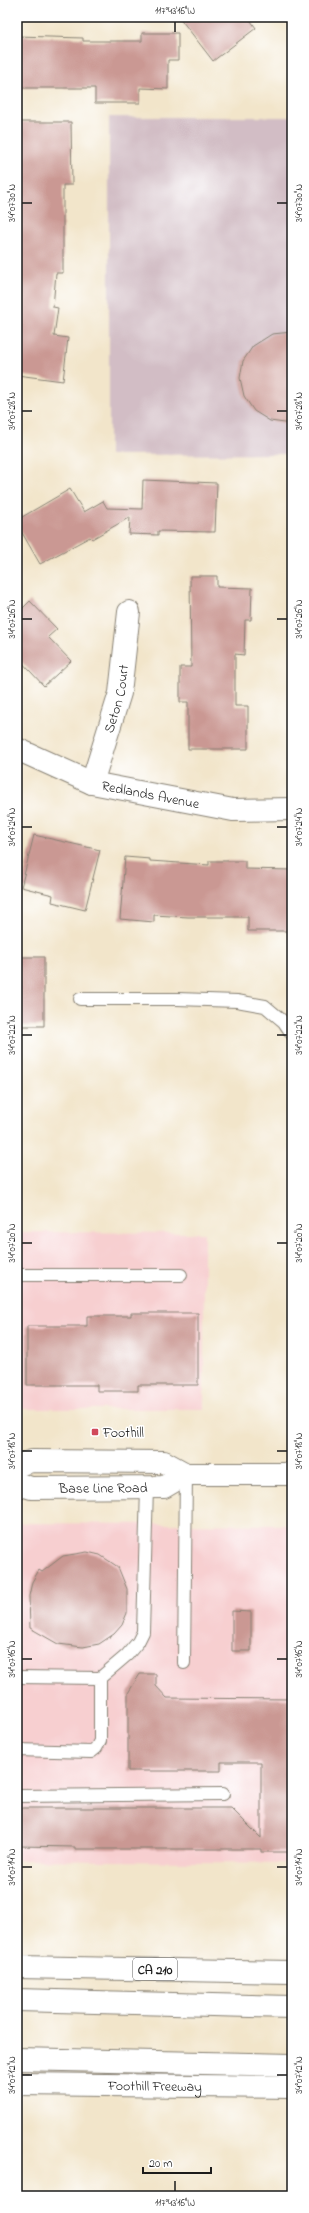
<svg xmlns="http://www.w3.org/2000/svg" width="309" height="2213" viewBox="0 0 309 2213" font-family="'Indie Flower',sans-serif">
	<rect width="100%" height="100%" fill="#fff"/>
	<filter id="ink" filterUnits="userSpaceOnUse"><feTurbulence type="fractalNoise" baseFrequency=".025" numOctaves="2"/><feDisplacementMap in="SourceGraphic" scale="8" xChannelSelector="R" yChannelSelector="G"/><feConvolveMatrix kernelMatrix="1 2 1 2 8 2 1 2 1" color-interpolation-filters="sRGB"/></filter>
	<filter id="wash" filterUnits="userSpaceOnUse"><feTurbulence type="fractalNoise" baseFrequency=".012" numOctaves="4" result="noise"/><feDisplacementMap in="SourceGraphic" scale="16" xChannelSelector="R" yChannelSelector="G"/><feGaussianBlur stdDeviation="0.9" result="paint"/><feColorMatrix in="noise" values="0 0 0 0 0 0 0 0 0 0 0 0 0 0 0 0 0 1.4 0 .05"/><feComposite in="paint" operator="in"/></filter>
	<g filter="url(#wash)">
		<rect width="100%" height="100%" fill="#f2e5ca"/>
		<path fill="#f7cfd0" d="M17,1232L204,1233V1409H17Z
			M17,1523L292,1525V1863L17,1860Z"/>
		<path fill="#d2bdc5" d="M109,117H292V454L109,455Z"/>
		<g id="blocks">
			<path fill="#ca9893" d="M179,17H248L256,28L213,61Z
				M142,33H178V60H168V89L140,88V103H95V88H17V36L83,38V41H142Z
				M20,122H71L72,185H63V273H56L53,307L58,308L54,336L68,338L63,381L17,375V167H20Z
				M292,332V424L270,421L254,411L244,396L240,378L243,361L253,346L272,334Z
				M143,480L217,483L215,532L158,531V535L129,534L130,517L92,539L90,537L40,564L17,524V520L70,489L84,512L103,501L107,508L142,509Z
				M190,576H217V587L252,588L251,620H245L244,655L235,654V706H248V749H188V702H180V667H191Z
				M30,601L57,629L48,637L71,661L44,686L17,657V614Z
				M34,835L100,850L85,910L52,902L53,895L21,887Z
				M125,857L150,859V861L209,865V861H245V869L292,870V931H248V917H188L154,915V922L120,919Z
				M17,957H44V1026H17Z
				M131,1313H198V1385H138V1391H97V1385H27V1326H87V1316H131Z
				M87,1552L100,1555L118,1567L127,1589V1613L122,1625L114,1634L99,1644L83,1647L58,1644L30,1628L29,1596L32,1582L39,1570L42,1572L63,1556Z
				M232,1611L251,1612V1651H232Z
				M140,1674H156V1686L167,1698L292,1699V1852H261V1849H75V1847L17,1846V1808H231L261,1838V1762H221V1771H128V1693Z"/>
		</g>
	</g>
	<g filter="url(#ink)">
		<use href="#blocks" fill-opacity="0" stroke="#878073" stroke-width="1"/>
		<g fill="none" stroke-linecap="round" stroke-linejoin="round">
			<g stroke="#878073" stroke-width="14">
				<path id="service" d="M80,999H177L237,1001L265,1006L284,1022L292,1034
					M17,1275H181
					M184,1663L186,1474
					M17,1677L100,1678L127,1655L138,1642L143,1632L147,1487
					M17,1750L91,1752L96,1748L100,1741V1678
					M17,1796L223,1794"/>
			</g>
			<g stroke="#878073" stroke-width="24">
				<g id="minor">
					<path id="s1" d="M17,749L92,783L233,810L292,809"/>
					<path id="s2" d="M92,783L120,693L129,612"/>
				</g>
			</g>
			<g stroke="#878073" stroke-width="24">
				<g id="primary">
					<path d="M17,1465L32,1461L164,1462L186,1474H292"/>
					<path id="s3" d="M17,1483L31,1488L164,1487L186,1474"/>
				</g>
			</g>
			<g stroke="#878073" stroke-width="24">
				<g id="motorway">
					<path d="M17,1967L292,1972"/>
					<path d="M17,2000L292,2007"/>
					<path d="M17,2059L292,2065"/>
					<path id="s4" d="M17,2084L292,2087"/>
				</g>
			</g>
			<use href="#service" stroke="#fff" stroke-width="12"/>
			<use href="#minor" stroke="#fff" stroke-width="22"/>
			<use href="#primary" stroke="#fff" stroke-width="22"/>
			<use href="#motorway" stroke="#fff" stroke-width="22"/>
		</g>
	</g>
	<path fill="none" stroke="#1c1c1c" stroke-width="1.5" d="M175,22V32M22,203H32M277,203H287M22,411H32M277,411H287M22,619H32M277,619H287M22,827H32M277,827H287M22,1035H32M277,1035H287M22,1243H32M277,1243H287M22,1451H32M277,1451H287M22,1659H32M277,1659H287M22,1867H32M277,1867H287M22,2075H32M277,2075H287M175,2181V2191"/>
	<rect fill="#d1495b" stroke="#fff" stroke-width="1.5" x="91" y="1428" width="8" height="8" rx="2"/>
	<g text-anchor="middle" stroke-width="3" stroke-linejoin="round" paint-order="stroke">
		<rect fill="#fff" stroke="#606060" stroke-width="1" x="133" y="1958" width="44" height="22" rx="3"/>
		<g font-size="13" font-weight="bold" fill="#1c1c1c">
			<text x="155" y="1974">CA 210</text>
		</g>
		<g font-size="14" fill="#1c1c1c" stroke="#fff">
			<text dy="5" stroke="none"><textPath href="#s2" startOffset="88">Seton Court</textPath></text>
			<text dy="5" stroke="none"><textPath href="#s1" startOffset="142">Redlands Avenue</textPath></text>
			<text dy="5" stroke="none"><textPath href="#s3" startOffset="87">Base Line Road</textPath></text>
			<text dy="5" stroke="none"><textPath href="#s4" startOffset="138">Foothill Freeway</textPath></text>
		</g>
		<g font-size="14" fill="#1c1c1c" stroke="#fff" text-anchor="start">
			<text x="103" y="1437">Foothill</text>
		</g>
	</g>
	<rect width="309" height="2213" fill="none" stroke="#fff" stroke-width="44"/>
	<path d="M143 2167v6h68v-6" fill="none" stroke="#1c1c1c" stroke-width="2"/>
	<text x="149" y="2167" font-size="12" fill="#1c1c1c" stroke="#ffffff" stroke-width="3" paint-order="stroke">20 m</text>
	<rect x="22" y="22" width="265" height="2169" fill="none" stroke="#1c1c1c" stroke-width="1.5"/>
	<g font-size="10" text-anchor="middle" fill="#1c1c1c">
		<text x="175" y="14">117°43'16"W</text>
		<text transform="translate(11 203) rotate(-90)" y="4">34°07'30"N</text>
		<text transform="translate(298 203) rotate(-90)" y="4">34°07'30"N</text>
		<text transform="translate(11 411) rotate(-90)" y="4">34°07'28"N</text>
		<text transform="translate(298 411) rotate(-90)" y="4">34°07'28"N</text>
		<text transform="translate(11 619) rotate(-90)" y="4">34°07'26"N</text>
		<text transform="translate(298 619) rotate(-90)" y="4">34°07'26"N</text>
		<text transform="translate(11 827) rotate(-90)" y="4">34°07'24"N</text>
		<text transform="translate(298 827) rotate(-90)" y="4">34°07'24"N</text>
		<text transform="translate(11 1035) rotate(-90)" y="4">34°07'22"N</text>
		<text transform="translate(298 1035) rotate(-90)" y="4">34°07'22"N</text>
		<text transform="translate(11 1243) rotate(-90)" y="4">34°07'20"N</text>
		<text transform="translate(298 1243) rotate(-90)" y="4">34°07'20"N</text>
		<text transform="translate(11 1451) rotate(-90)" y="4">34°07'18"N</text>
		<text transform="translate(298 1451) rotate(-90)" y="4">34°07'18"N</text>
		<text transform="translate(11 1659) rotate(-90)" y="4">34°07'16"N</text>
		<text transform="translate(298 1659) rotate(-90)" y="4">34°07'16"N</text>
		<text transform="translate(11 1867) rotate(-90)" y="4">34°07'14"N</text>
		<text transform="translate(298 1867) rotate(-90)" y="4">34°07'14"N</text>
		<text transform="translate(11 2075) rotate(-90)" y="4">34°07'12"N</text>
		<text transform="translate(298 2075) rotate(-90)" y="4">34°07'12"N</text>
		<text x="175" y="2206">117°43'16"W</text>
	</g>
</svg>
